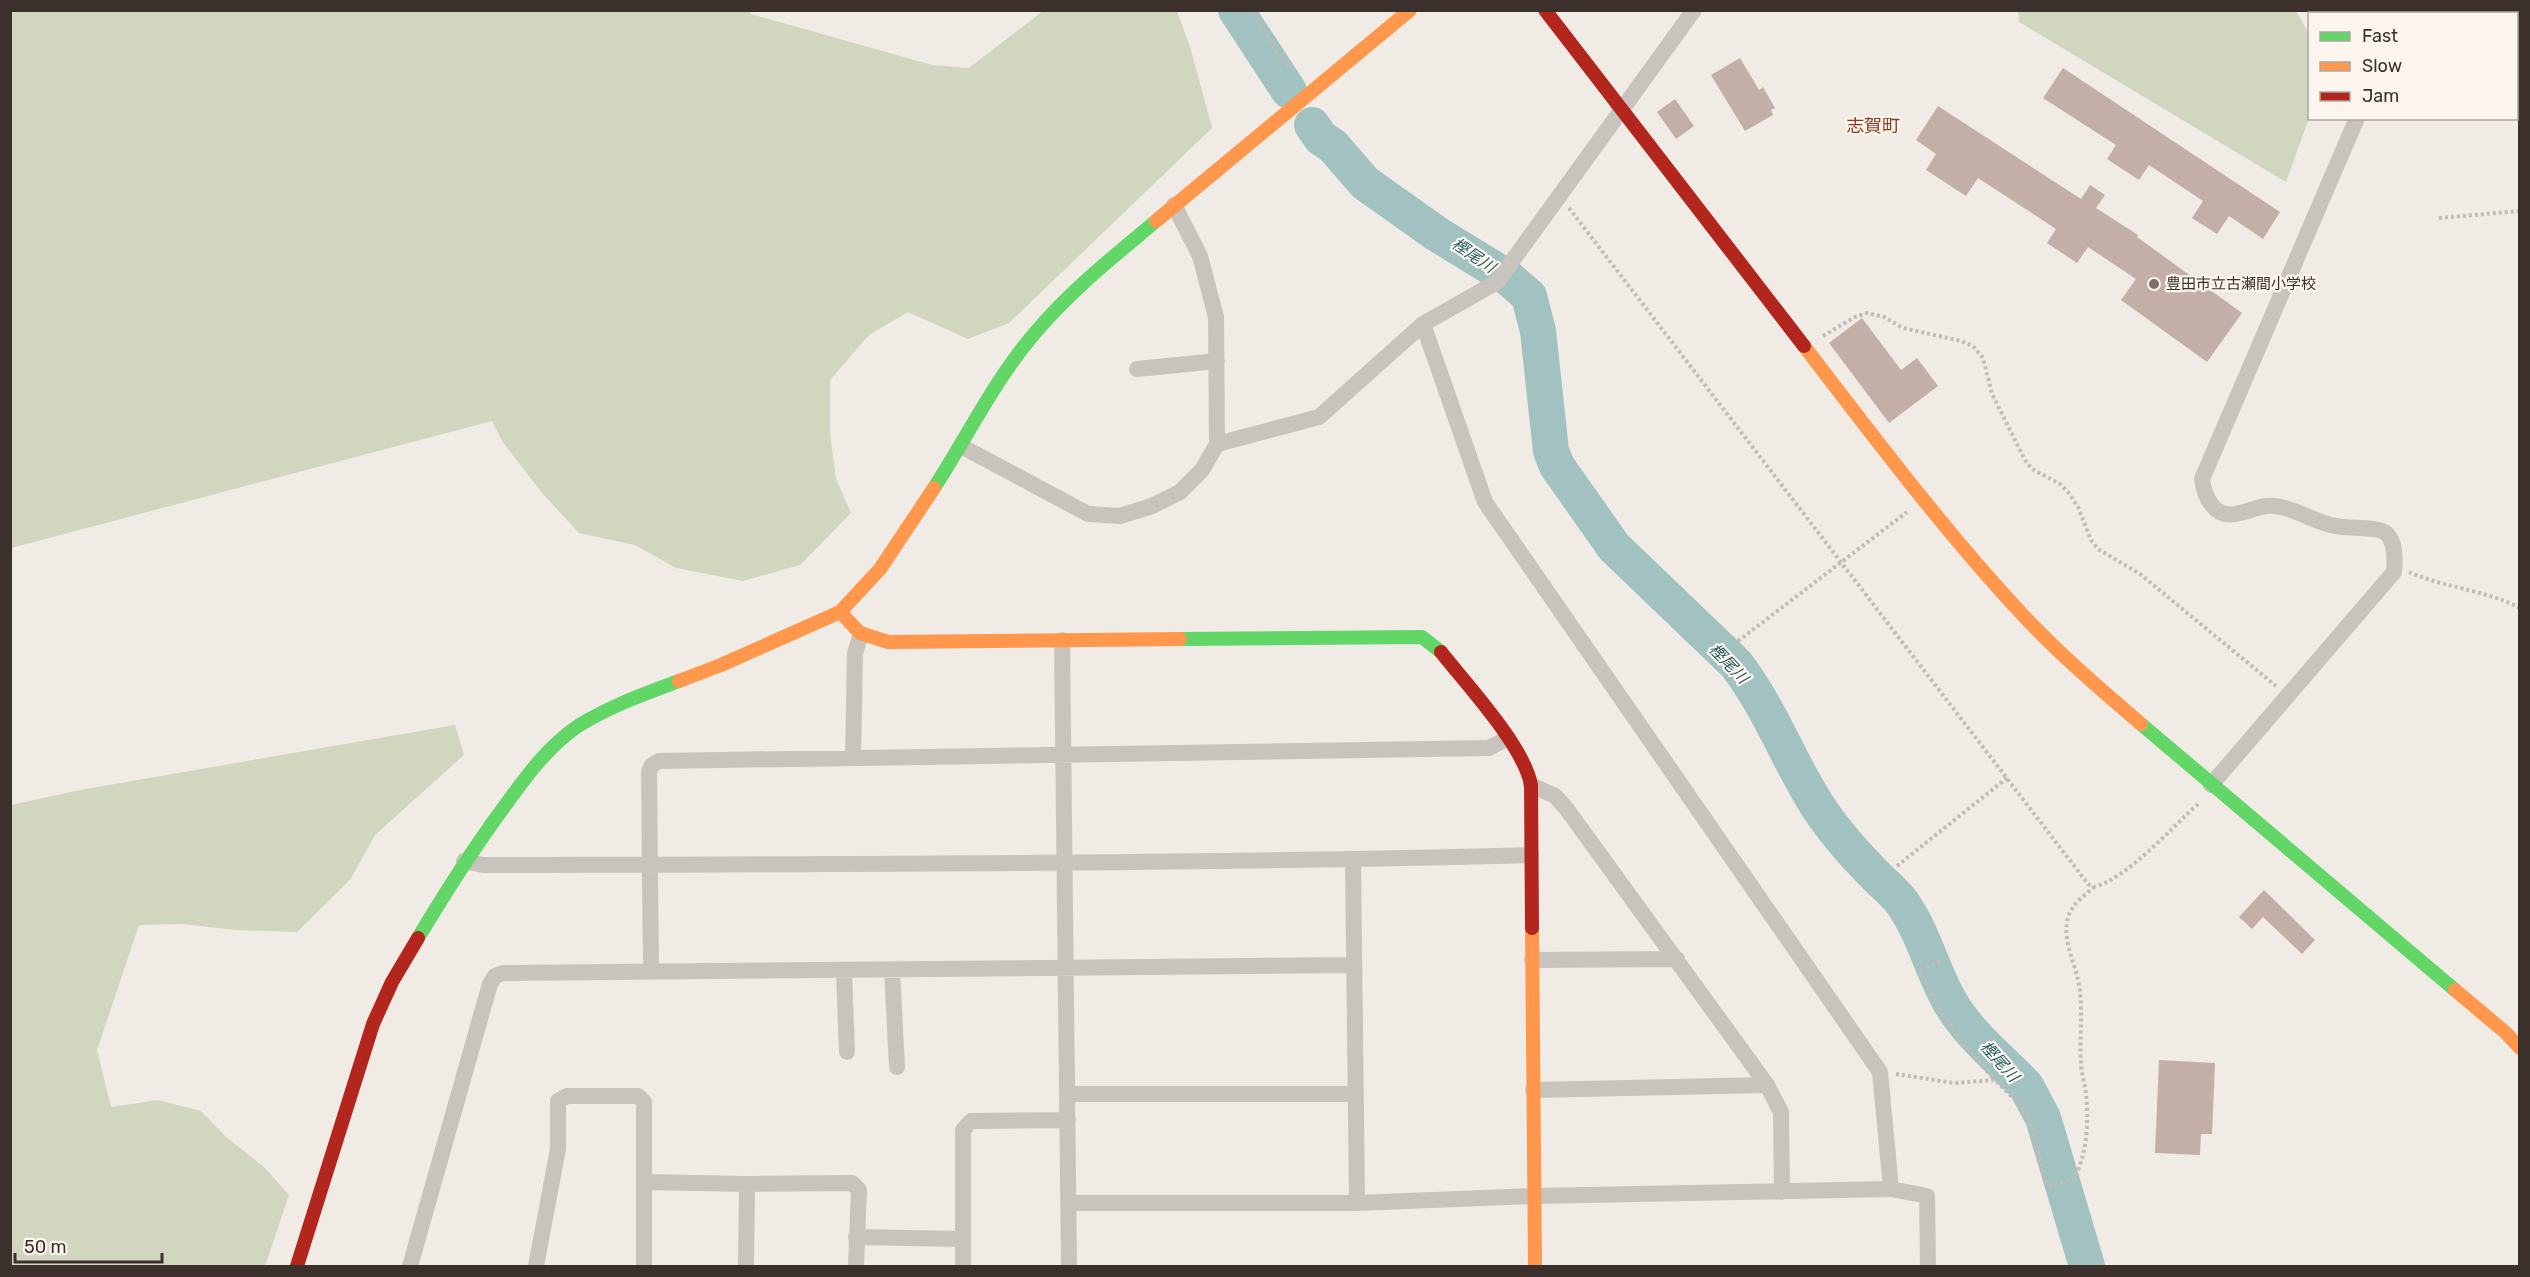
<svg xmlns="http://www.w3.org/2000/svg" width="2530" height="1277" viewBox="0 0 2530 1277" font-family="Rubik,'Noto Sans JP',sans-serif">
	<rect width="100%" height="100%" fill="#f0ebe5"/>
	<path fill="#d1d6bf" d="M11,10L749,11L751,14L932,65L969,68L1043,11H1177L1191,50L1212,128L1009,323L968,339L908,312L869,335L830,380V433L836,479L851,513L800,565L743,581L676,568L635,545L579,533L542,493L502,441L492,421L11,548Z
		M2018,11H2296L2309,34V118L2286,182L2019,22Z
		M455,725L464,755L375,835L350,880L297,932L237,930L182,924L139,925L97,1050L111,1107L158,1100L201,1111L225,1136L265,1168L289,1195L265,1266H11V805L80,790Z"/>
	<g fill="none" stroke-linecap="round" stroke-linejoin="round">
		<path stroke="#a1c2c1" stroke-width="36" d="M1236,10L1289,91
			M1312,125L1321,138L1333,146L1365,183L1437,234L1507,277L1529,296L1538,331L1551,451L1557,466L1614,547L1736,664C1771,710 1787,758 1817,805C1834,832 1856,856 1878,878C1887,887 1896,894 1903,904C1924,934 1932,971 1950,1002C1969,1035 2000,1059 2026,1086L2043,1118L2087,1266"/>
	</g>
	<path fill="#c3afa7" d="M1740,58L1759,90L1763,87L1775,108L1771,110L1773,115L1745,131L1711,75Z
		M2063,68L2280,212L2263,239L2229,216L2217,234L2192,218L2203,201L2149,165L2139,180L2107,159L2116,145L2043,98Z
		M1675,99L1694,126L1676,139L1657,112Z
		M1938,106L2081,199L2090,185L2105,195L2096,208L2138,235L2137,237L2242,313L2207,362L2121,300L2136,279L2088,247L2077,263L2047,243L2056,229L1978,178L1966,196L1926,170L1936,154L1916,140Z
		M1862,318L1901,370L1917,358L1938,386L1889,423L1829,343Z
		M2264,890L2315,940L2302,954L2263,917L2252,929L2239,917Z
		M2159,1060L2215,1063L2212,1134H2201L2200,1155L2155,1153Z"/>
	<g fill="none" stroke-linecap="round" stroke-linejoin="round">
		<path stroke="#c2bbb6" stroke-width="4" stroke-dasharray="3 3" stroke-linecap="butt" d="M1249,10L1289,68
			M1569,208L2088,884L2094,887C2128,878 2172,827 2199,803
			M2439,218L2520,211
			M1823,336L1855,317L1867,313L1884,317L1903,328L1961,341L1973,346L1983,358L1992,394L2025,460L2032,469L2060,484L2068,492L2078,507L2091,540L2098,549L2140,574L2276,686
			M2409,572C2445,588 2486,590 2520,608
			M1738,641L1907,512
			M1897,866L2007,778
			M1940,962L1919,970L1959,1041L1995,1080
			M1896,1074L1954,1083L1995,1080L2024,1109L2033,1132L2046,1183L2051,1186L2074,1179C2087,1154 2089,1122 2086,1094C2085,1084 2081,1073 2081,1063C2079,1036 2084,1007 2078,980C2074,961 2062,938 2068,918C2071,905 2084,896 2094,887"/>
		<path stroke="#c9c3be" stroke-width="16" d="M2403,14L2404,10
			M1423,324L1485,502L1880,1072L1891,1189
			M1137,369L1217,361
			M1217,444L1319,417L1423,324L1497,282L1694,10
			M961,446L1088,514L1120,516L1152,506L1180,492L1202,470L1217,444L1216,317L1200,256L1174,205
			M1062,640L1069,1266
			M853,758L855,653L861,634
			M1531,785L1555,796L1566,808L1767,1085L1781,1112L1782,1192
			M2211,785L2394,572C2395,560 2396,542 2386,533C2377,526 2348,529 2336,526C2315,523 2296,508 2275,506C2260,504 2250,512 2235,514C2214,518 2204,496 2202,479L2357,118
			M1353,859L1357,1203
			M464,861L483,865C833,864 1182,864 1531,855
			M1532,960L1677,959
			M651,971L649,771L652,765L659,761L1489,748L1508,738
			M844,971L847,1052
			M892,971L897,1067
			M1533,1090L1767,1085
			M1069,1094H1355
			M644,1182L747,1184
			M1070,1203H1357L1535,1196L1891,1189L1927,1196L1928,1266
			M856,1237L962,1239
			M410,1266L490,984L495,976L503,973L1353,965
			M536,1266L558,1149V1101L567,1096H638L644,1102V1266
			M746,1266L747,1184L852,1183L859,1190L856,1266
			M963,1266V1130L971,1121L1068,1120"/>
		<path stroke="#63d668" stroke-width="14" d="M934,488C967,437 994,381 1034,334C1070,291 1113,257 1156,221
			M1180,639L1422,637L1441,652
			M2141,724L2455,990
			M418,938C445,893 473,849 504,807C526,777 547,747 578,726C610,706 644,694 679,681"/>
		<path stroke="#ff974d" stroke-width="14" d="M1156,221L1410,10
			M1804,346C1874,437 1942,528 2020,612C2057,652 2099,688 2141,724
			M840,612L860,633L888,642L1180,639
			M679,681L721,665L840,612L880,569L934,488
			M1532,928L1535,1266
			M2455,990L2506,1033L2520,1048"/>
		<path stroke="#b3261e" stroke-width="14" d="M1545,10L1804,346
			M1441,652C1467,685 1524,746 1531,785L1532,928
			M297,1266L373,1024L392,982L418,938"/>
	</g>
	<circle fill="#7a716c" stroke="#fbf5ee" stroke-width="2" cx="2154" cy="284" r="6"/>
	<g text-anchor="middle" stroke-width="4.5" stroke-linejoin="round" paint-order="stroke">
		<g font-size="15" fill="#3b302b" stroke="#fbf5ee" text-anchor="start">
			<text x="2166" y="289">豊田市立古瀬間小学校</text>
		</g>
		<g font-size="16" font-style="italic" fill="#1f5a5e" stroke="#fbf5ee">
			<text transform="translate(1474 255) rotate(34)" y="6">樫尾川</text>
			<text transform="translate(1729 663) rotate(46)" y="6">樫尾川</text>
			<text transform="translate(2000 1061) rotate(48)" y="6">樫尾川</text>
		</g>
		<g font-size="18" fill="#8c3b22" stroke="#fbf5ee">
			<text x="1873" y="132">志賀町</text>
		</g>
	</g>
	<rect width="2530" height="1277" fill="none" stroke="#3b302b" stroke-width="24"/>
	<rect x="2308" y="12" width="210" height="108" fill="#fbf5ee" stroke="#aea6a0" stroke-width="1.5"/>
	<rect x="2320" y="32" width="30" height="9" fill="#63d668" stroke="#aea6a0" stroke-width="1.5"/>
	<text x="2362" y="42" font-size="18" fill="#3b302b">Fast</text>
	<rect x="2320" y="62" width="30" height="9" fill="#ff974d" stroke="#aea6a0" stroke-width="1.5"/>
	<text x="2362" y="72" font-size="18" fill="#3b302b">Slow</text>
	<rect x="2320" y="92" width="30" height="9" fill="#b3261e" stroke="#aea6a0" stroke-width="1.5"/>
	<text x="2362" y="102" font-size="18" fill="#3b302b">Jam</text>
	<path d="M15 1253v9h147v-9" fill="none" stroke="#3b302b" stroke-width="3"/>
	<text x="24" y="1253" font-size="18" fill="#3b302b" stroke="#fbf5ee" stroke-width="4.5" paint-order="stroke">50 m</text>
</svg>
